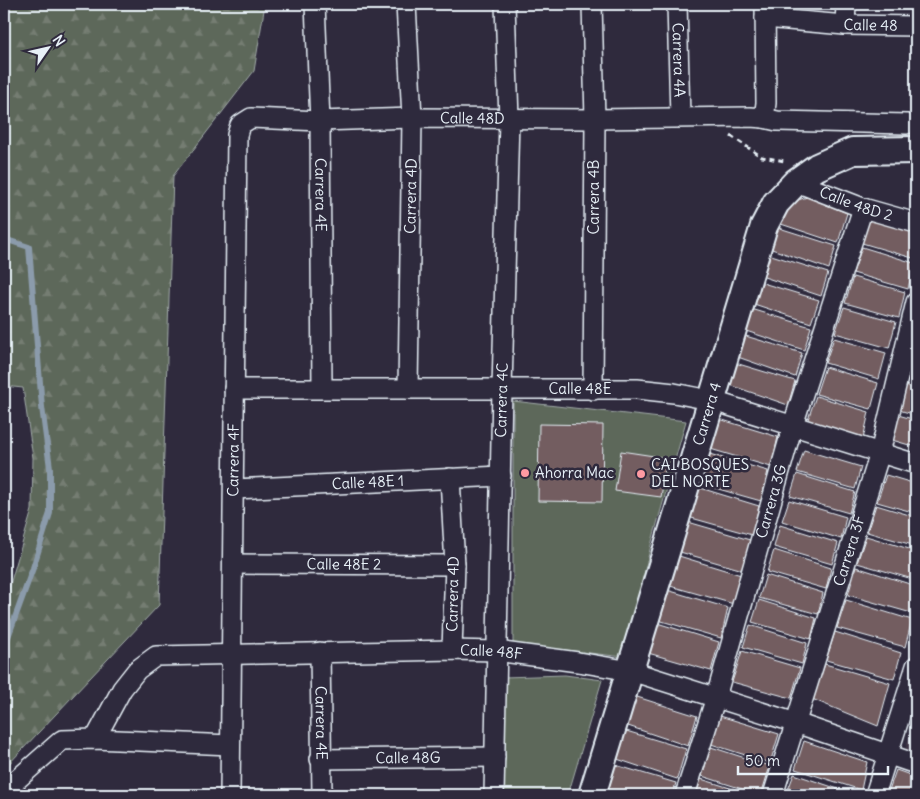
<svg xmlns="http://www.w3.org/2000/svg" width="920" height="799" viewBox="0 0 920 799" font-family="Delius,sans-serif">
	<defs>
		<pattern id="forest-firs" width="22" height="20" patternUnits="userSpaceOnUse" patternTransform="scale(1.25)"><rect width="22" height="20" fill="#5d675a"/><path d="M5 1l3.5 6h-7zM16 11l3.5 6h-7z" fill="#747d72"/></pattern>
	</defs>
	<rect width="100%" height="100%" fill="#2f2a3d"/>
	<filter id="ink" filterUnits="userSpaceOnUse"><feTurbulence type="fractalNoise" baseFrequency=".02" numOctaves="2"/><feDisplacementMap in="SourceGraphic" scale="10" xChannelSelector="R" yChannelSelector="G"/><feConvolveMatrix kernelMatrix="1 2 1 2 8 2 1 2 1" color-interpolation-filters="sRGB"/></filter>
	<g filter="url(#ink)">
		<path fill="#433948" d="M916,715V759L904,754Z"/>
		<path fill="url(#forest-firs)" stroke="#a2aca9" d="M4,4H265L254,71L173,176L159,605L4,769V605L32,510L33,458L23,388L4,386Z"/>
		<path fill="#5d675a" stroke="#a2aca9" d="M513,401L686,421L651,545L624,657L513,644Z
			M565,675L602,680L568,795H500L504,677Z"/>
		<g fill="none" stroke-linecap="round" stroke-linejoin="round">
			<path stroke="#8b9bab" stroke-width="6" d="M4,239L29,247L42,407L50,468V513L33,568L4,648"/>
		</g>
		<path fill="#735d60" stroke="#e8f1f8" d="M807,197L847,213L838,243L775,222L792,202Z
			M870,217L916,231V259L862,243Z
			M773,226L836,246L829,269L766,247Z
			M862,247L914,263L908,289L853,273Z
			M765,253L828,273L821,296L758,275Z
			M853,277L905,292L899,318L845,303Z
			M756,281L819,300L811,323L748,302Z
			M844,307L896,322L889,348L835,333Z
			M748,308L811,327L804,350L740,329Z
			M739,334L802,353L795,377L732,355Z
			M834,338L886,353L879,379L825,363Z
			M913,355L916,356V383L907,381Z
			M732,362L795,381L788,405L724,383Z
			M825,367L878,383L871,409L816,394Z
			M905,385L916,388V415L899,410Z
			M816,396L869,412L863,439L807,422Z
			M898,415L916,420V447L892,440Z
			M716,418L778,437L771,467L707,448Z
			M539,424L603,425L602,502L538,501Z
			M804,450L861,467L855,489L797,472Z
			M621,451L667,458L661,497L615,491Z
			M706,453L768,471L761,501L697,483Z
			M797,474L855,492L849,513L790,496Z
			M886,475L916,484V513L877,502Z
			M697,487L759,506L752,535L688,517Z
			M789,500L846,517L841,539L782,521Z
			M876,505L916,517V546L867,532Z
			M688,522L750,540L743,570L680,552Z
			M780,525L838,543L832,564L774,547Z
			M866,536L916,551V580L857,563Z
			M774,550L831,568L826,589L767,572Z
			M679,556L741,575L734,604L670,586Z
			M856,567L916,586L915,614L848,595Z
			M766,575L823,593L818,614L759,598Z
			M667,590L728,608L721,638L658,620Z
			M759,600L816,618L811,639L752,622Z
			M846,600L912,620L905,647L837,628Z
			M657,623L719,642L711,671L648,653Z
			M750,625L807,643L802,664L743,647Z
			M835,632L901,653L894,679L826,660Z
			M742,651L800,668L791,698L732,682Z
			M825,664L890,683L878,726L812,699Z
			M634,696L697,716L688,746L625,725Z
			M720,716L779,734L770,763L711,744Z
			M623,730L686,749L677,779L614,758Z
			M804,741L867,762L861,790L795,769Z
			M711,747L770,766L761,795L702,776Z
			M612,764L676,783L672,795H612L603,792Z
			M896,770L916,777V795H896L888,793Z
			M794,774L856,795H786Z
			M701,779L753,795H696Z"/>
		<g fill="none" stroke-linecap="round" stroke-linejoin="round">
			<g stroke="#e8f1f8" stroke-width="22">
				<g id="street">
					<path id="s1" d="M315,4L320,121L322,388"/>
					<path d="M406,4L412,118L408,389"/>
					<path d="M592,4L595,119L593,390"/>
					<path id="s2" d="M677,4L680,117"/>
					<path id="s3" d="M765,18L845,25L916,26"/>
					<path d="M845,25L846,4"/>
					<path d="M764,118L766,103L765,4"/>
					<path id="s4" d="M796,182L863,208L916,223"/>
					<path id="s5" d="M234,389H637L674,393L710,400L916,464"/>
					<path d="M450,478L455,565L452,650"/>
					<path id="s6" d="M234,489L501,476"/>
					<path id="s7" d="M233,564L455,565"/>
					<path id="s8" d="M320,652L322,795"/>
					<path id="s9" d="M95,739L122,689L137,670L156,656L452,650L496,651L578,662L631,671L796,723L916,764"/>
					<path id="s10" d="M320,759L495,757"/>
					<path d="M4,791L62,740L95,739L230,745"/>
					<path id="s11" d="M230,795L237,135L240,125L251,118L320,121L412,118L595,119L750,117L764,118L777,121L907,124"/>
					<path id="s12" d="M494,795L502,389L509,119L505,4"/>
					<path id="s13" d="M685,795L716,697L793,425L863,208"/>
					<path id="s14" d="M773,795L880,453L916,302"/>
					<path d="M875,795L916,666"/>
				</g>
			</g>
			<g stroke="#e8f1f8" stroke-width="30">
				<g id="secondary">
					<path id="s15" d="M592,795C651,606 706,415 764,226L776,203L796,182L817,167L853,151L916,150"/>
				</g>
			</g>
			<path stroke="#e8f1f8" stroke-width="3" stroke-dasharray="5 4" stroke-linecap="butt" d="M731,136L762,157L785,161"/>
			<use href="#street" stroke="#2f2a3d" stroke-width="19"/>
			<use href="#secondary" stroke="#2f2a3d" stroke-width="26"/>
		</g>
	</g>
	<g fill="#ff9aa2" stroke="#2f2a3d" stroke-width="2">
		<circle cx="525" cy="473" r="5"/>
		<circle cx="641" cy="474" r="5"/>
	</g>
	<g text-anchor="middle" stroke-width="5" stroke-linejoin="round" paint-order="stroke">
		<g font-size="15" fill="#e8f1f8" stroke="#2f2a3d">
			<text dy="5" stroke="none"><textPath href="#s3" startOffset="106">Calle 48</textPath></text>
			<text dy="5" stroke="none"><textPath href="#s2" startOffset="56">Carrera 4A</textPath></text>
			<text dy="5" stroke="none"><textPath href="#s11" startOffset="905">Calle 48D</textPath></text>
			<text dy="5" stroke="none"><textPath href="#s1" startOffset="191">Carrera 4E</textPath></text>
			<text transform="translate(411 196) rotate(-89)" y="5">Carrera 4D</text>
			<text transform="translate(594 197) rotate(-90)" y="5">Carrera 4B</text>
			<text dy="5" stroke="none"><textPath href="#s4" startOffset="64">Calle 48D 2</textPath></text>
			<text dy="5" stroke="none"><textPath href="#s5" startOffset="346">Calle 48E</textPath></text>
			<text dy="5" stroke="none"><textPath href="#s12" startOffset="395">Carrera 4C</textPath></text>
			<text dy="5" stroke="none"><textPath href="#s15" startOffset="398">Carrera 4</textPath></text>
			<text dy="5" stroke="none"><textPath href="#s11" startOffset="335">Carrera 4F</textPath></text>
			<text dy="5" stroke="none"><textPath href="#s6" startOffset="134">Calle 48E 1</textPath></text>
			<text dy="5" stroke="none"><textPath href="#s13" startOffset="306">Carrera 3G</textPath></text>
			<text dy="5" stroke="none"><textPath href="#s14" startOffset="256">Carrera 3F</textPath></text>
			<text dy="5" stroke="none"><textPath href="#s7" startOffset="111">Calle 48E 2</textPath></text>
			<text transform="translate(453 594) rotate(-89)" y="5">Carrera 4D</text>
			<text dy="5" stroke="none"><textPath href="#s9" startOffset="440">Calle 48F</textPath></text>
			<text dy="5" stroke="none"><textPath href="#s8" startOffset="71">Carrera 4E</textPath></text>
			<text dy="5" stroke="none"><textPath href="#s10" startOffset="88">Calle 48G</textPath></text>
		</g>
		<g font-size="15" fill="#e8f1f8" stroke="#2f2a3d" text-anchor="start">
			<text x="651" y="470">CAI BOSQUES<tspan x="651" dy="17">DEL NORTE</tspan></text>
			<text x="535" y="478">Ahorra Mac</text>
		</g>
	</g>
	<rect width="920" height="799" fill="none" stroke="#2f2a3d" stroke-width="20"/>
	<rect x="10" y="10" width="900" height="779" fill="none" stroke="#e8f1f8" stroke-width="2" filter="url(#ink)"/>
	<g transform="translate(48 48) rotate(56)" stroke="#2f2a3d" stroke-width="4" paint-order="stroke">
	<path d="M0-4L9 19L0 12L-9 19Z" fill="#e8f1f8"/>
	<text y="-8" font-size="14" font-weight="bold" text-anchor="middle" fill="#e8f1f8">N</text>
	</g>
	<path d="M738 766v8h150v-8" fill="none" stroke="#e8f1f8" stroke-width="2.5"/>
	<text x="745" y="766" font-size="15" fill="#e8f1f8" stroke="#2f2a3d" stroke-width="4" paint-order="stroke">50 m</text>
</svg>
